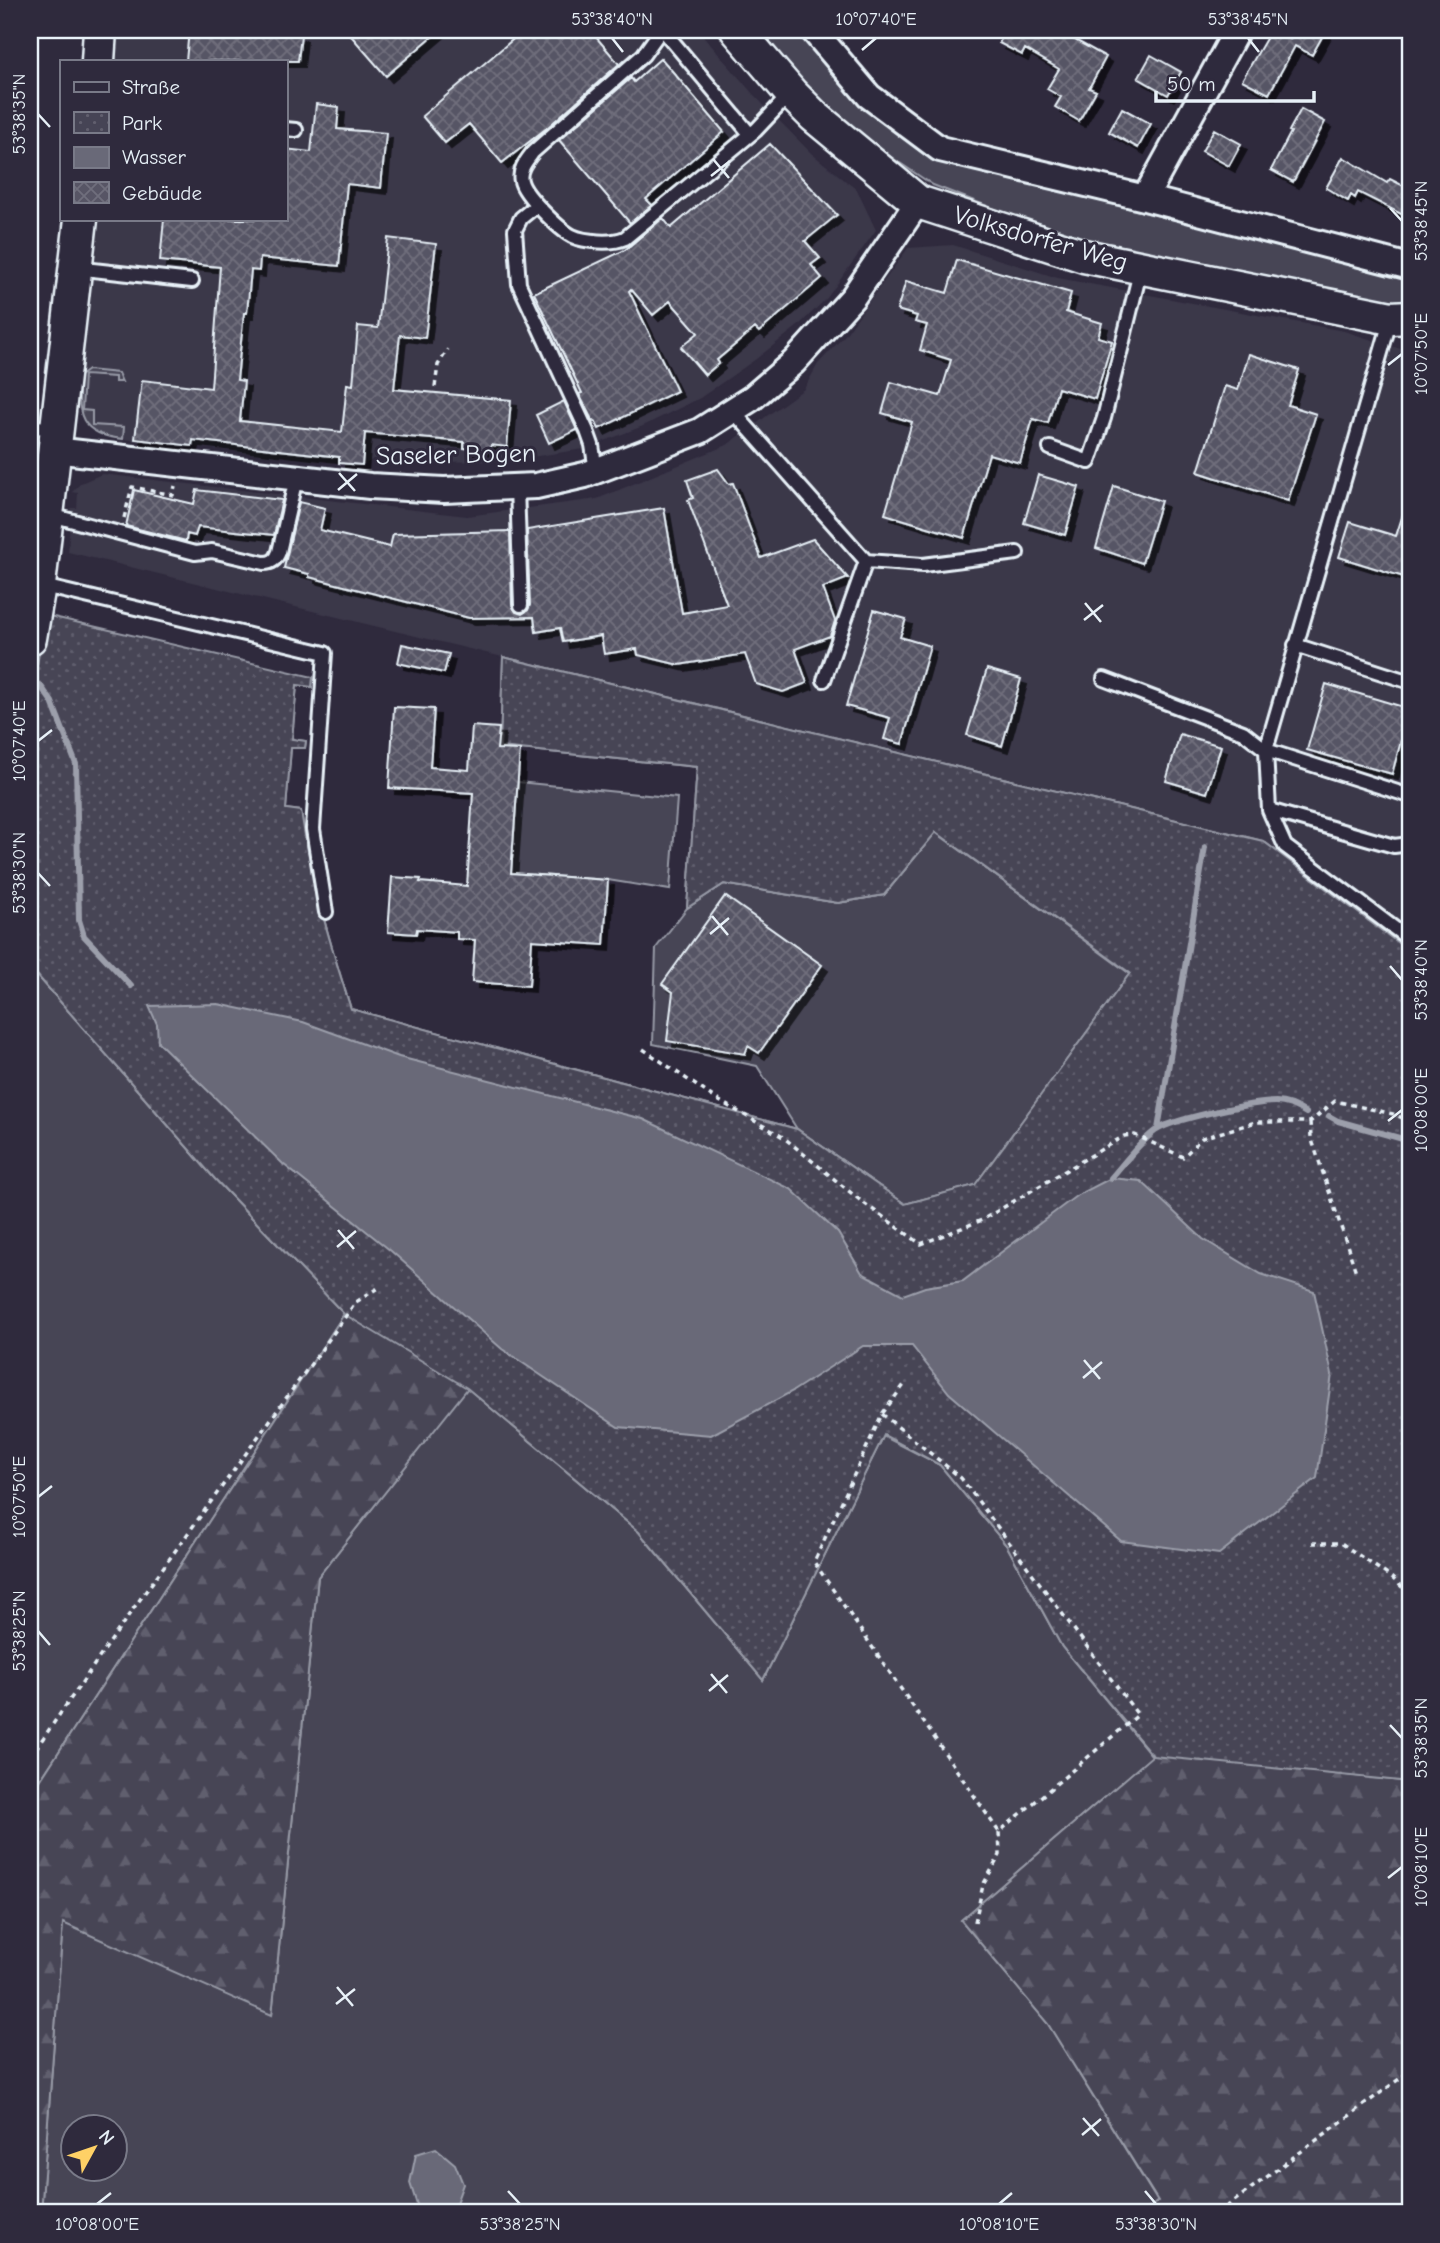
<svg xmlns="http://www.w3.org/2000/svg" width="1440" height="2243" viewBox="0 0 1440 2243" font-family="'Comic Neue',sans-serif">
	<defs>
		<pattern id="forest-firs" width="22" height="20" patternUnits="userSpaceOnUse" patternTransform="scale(1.75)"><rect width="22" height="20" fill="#464455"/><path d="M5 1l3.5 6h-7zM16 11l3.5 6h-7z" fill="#615f6e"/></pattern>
		<pattern id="park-dots" width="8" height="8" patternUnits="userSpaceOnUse" patternTransform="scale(1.75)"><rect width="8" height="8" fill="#464455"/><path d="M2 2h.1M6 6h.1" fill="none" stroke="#615f6e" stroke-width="1.8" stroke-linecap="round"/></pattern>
		<pattern id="building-cross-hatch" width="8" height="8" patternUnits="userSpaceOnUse" patternTransform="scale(1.75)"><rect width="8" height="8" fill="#575565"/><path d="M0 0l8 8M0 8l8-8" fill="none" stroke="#6f6e7c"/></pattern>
		<filter id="shadow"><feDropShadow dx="6" dy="6" stdDeviation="0" flood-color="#0009"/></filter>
	</defs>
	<rect width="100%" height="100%" fill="#2f2a3d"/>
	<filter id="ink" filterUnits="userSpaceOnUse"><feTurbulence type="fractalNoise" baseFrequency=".0143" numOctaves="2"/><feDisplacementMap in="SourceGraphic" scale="14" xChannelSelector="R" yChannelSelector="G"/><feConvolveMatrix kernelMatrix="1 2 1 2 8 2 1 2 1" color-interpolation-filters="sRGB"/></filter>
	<g filter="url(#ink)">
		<path fill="#3b3749" d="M112,30H698L753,94L811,153L857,190L876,230L827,298L798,326L756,359L700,398L643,426L584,449L505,461L436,462L373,459L363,466L105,437L95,432L86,424L78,408V398L95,219H285V61H110Z
			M953,245L1058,278L1344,331L1410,352V952L1263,841L68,552L71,508H77L78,493L72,492L81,483L102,474L467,516L597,499L727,445L804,389L818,364L845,335L908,248Z"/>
		<path fill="#464455" stroke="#979aa6" stroke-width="2" fill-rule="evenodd" d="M751,30H805L884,124L935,157L1135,210L1410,278V306L1085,244L933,185L858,135L792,77Z
			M88,370L118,373L122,382H115V377L84,375L82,410L92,411V425L124,427L123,439C80,435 76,414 80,376Z
			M518,782L677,798L670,890L608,880L511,873Z
			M935,832L1130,973L975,1186L905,1204L797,1129L757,1066L653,1044L656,948L687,908L724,884L838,903L884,895Z
			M30,967L215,1179L344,1314L30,1796Z
			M467,1388L639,1532L763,1680L884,1435L940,1465L1007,1546L1062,1647L1153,1756L961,1920L1048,2024L1158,2202L1143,2213H41L63,1922L272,2014L318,1577ZM74,2128H116V2170H74Z"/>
		<path fill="url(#forest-firs)" stroke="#979aa6" stroke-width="2" d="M503,657L1263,841L1410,952L1263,1766L1410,1782V2213H1143L1158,2201L1048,2024L961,1920L1152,1756L1062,1647L1007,1546L940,1465L883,1436L763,1680L639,1532L468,1388L318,1577L272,2015L63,1923L41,2213H30V1796L344,1314L215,1179L30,967V710L313,677L312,687L297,685L292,739L306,741L305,748H291L286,809L301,811C311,879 330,944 351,1009L797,1129L905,1204L975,1185L1130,974L936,832L884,895L838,903L724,884L687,908L697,767L500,747Z"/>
		<path fill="url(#park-dots)" stroke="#979aa6" stroke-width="2" d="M45,615L313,677L312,687L297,685L292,739L306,741L305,748H291L286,809L301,811C311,879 330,944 351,1009L797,1129L905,1204L975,1185L1130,973L936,832L884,895L838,903L724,884L687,908L697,767L500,747L503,657L1263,841L1410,952V1782L1153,1756L1062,1647L1007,1546L940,1465L884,1435L763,1680L639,1532L467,1388L344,1314L215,1179L30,967V710Z"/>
		<path fill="#696978" stroke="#9c9fab" stroke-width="2" d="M218,1004L303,1022L399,1057L643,1119L791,1189L838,1233L862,1273L903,1295L925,1287L963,1281L1076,1196L1111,1178L1141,1181L1203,1239L1261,1274L1314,1291L1332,1374L1317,1478L1219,1554L1121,1541L949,1393L912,1346H863L793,1391L711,1435L618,1427L502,1349L391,1251L283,1164L158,1042L157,1024L149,1006Z
			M436,2148L455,2164L463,2184L456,2203L432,2213H416L418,2208L410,2183L416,2154Z"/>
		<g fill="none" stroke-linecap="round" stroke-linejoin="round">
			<path stroke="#9c9fab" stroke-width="6" d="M40,685L52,702L76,764L79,920L84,936L131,986
				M1329,1116L1338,1121L1410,1141
				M1158,1129L1205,847
				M1111,1178C1125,1162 1138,1144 1155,1131C1172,1119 1254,1102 1276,1102C1286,1102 1297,1107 1306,1113"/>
		</g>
		<path fill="url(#building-cross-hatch)" stroke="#e8f1f8" stroke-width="2" filter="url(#shadow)" d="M189,30H250L301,35L298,61H186Z
			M346,30H440L386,76Z
			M524,30H590L619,64L548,127L502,163L469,124L445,143L422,116Z
			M1006,30H1057L1106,57L1089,88L1096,91L1079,121L1055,107L1061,97L1047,89L1059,69L1025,49L1022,55L999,43Z
			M1271,30L1290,39L1295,30H1326L1312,55L1295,46L1269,94L1242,80Z
			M1151,55L1181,72L1168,95L1138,78Z
			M661,58L724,132L646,199L652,205L630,223L559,140L631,78L634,82Z
			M316,104L339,107L337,129L386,133L381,188L347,184L339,266L260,258L259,271L251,270L247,313H244L237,380L244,381L240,421L342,432L347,384L353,385L358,326L378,328L388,238L436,244L425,338L400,335L394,389L511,400L507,447L491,445L490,451L464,448V442L365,433L362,465L339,463V457L193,440L192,446L135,439L142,380L211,388L220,267L160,261L164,219H285V149L311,152Z
			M1122,108L1151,124L1138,148L1109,132Z
			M1301,109L1325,122L1293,182L1271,170L1291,132L1289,131Z
			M1214,129L1241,144L1229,166L1202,151Z
			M770,144L837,215L805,241L820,258L811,265L822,278L759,332L755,328L717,360L719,363L705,375L681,347L698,333L670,301L653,315L631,289L629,291L677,391L599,429L595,421L593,422L579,394L582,393L534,293L625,250L663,218L671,228Z
			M1343,157L1387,183L1390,179L1410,189V207L1405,216L1358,192L1355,198L1351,195L1348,201L1326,188Z
			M957,260L1071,293L1066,312L1102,323L1098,337L1112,341L1095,399L1058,388L1048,423L1033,419L1020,463L989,454L964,538L885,514L912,422L882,413L891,382L940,396L951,360L920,350L927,325L915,322L917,316L897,310L906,281L947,293Z
			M1249,354L1299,370L1288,405L1316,414L1288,501L1198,472L1225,386L1238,390Z
			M564,401L577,430L549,443L536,415Z
			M718,469L729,484L733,483L761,558L813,539L848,578L823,588L835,621L830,636L795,649L807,683L783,692L756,684L745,654L679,665L638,655L637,649L604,654L601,636L563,642L560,628L536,632L534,617L469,618L309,577V574L284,568L299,502L325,508L320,530L390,547L393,534L510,531L512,605L516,612L522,614L528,610L530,605L527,530L664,508L682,613L727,605L688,500L693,498L687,480Z
			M1038,475L1079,487L1065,535L1024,523Z
			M1114,486L1161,501L1142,563L1096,548Z
			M134,490L194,504L197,490L282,500L274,535L198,527L195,536L187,534L186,541L126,526Z
			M1406,505H1410V579L1339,557L1350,522L1396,536Z
			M874,610L906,619L900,637L930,646L902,744L884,739L890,718L846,706Z
			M402,644L449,654L444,673L398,663Z
			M987,669L1021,679L1002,746L967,735Z
			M1326,684L1410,709V744L1401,741L1392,774L1307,750Z
			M394,707L434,709L430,767L469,770L472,726L499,728L497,749L520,750L511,873L608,880L604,945L532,940L529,986L472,982L475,940L457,939V932L417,929L416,934L388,932L392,877L421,879L420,882L467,886L473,793L389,788Z
			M1180,734L1221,746L1207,793L1166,781Z
			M725,896L822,965L759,1053L748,1046L745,1054L667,1041L673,992L662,984Z"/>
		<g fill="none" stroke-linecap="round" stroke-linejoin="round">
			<g stroke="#e8f1f8" stroke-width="18">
				<path id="service" d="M661,30L643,55L533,152C527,160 518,170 521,181C524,195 559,229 572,236C585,242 612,244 625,238L756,130L791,93
					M663,30L750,134
					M285,129L296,130
					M537,205L521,218L515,230L519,284L587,431L592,445L596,471
					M75,268L192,281
					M1391,318L1266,750L1269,810L1285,846L1410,940
					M732,410L866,561L923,565L1017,553
					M30,427L56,428
					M1050,448L1089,462L1104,418L1141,268
					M517,487L521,605
					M47,514L195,553L212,551L264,563C272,563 276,560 279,552L296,478
					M39,585L325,653L313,829L326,912
					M1295,645L1410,682
					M1104,679L1243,732L1266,750L1410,796
					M824,680L866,561
					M1269,810L1394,846L1410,844"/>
			</g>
			<g stroke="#e8f1f8" stroke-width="30">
				<path id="minor" d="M813,30L869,96L940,149L1145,198L1410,267
					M1145,198L1237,30
					M54,450L370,486L444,490L536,486L585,475L700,431L752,398L794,362L853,297L918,202"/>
			</g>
			<g stroke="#e8f1f8" stroke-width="37">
				<path id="tertiary" d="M737,30L791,93L814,116L918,202L1084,256L1391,318L1410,317
					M98,61L100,30
					M30,638L39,585L81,219"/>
			</g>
			<path stroke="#e8f1f8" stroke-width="3.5" stroke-dasharray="5 5" stroke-linecap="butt" d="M435,387L438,365L448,349
				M124,518L132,487L173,495L175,486
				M643,1049L716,1099L783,1137L861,1201L921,1244L982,1220L1124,1136L1135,1135L1183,1157L1202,1138L1256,1122H1310L1335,1101L1393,1114L1410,1121
				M1310,1122L1311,1137L1356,1272
				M882,1414L961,1478L1138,1715L999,1832L814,1562L882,1414L904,1385
				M1312,1543H1341L1392,1578L1410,1594
				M30,1757L133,1609L356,1302L381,1286
				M975,1922L983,1885L1000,1855L999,1832
				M1218,2213L1410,2071"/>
			<use href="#service" stroke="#2f2a3d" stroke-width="12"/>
			<use href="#minor" stroke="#2f2a3d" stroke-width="24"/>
			<use href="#tertiary" stroke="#2f2a3d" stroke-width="32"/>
		</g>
	</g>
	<path fill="none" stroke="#e8f1f8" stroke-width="2.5" d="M612,38L623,52M1248,38L1259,52M862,50L876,38M38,114L50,127M713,159L729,178M711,176L730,161M1390,208L1402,221M1388,365L1402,354M339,473L355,491M338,490L357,474M1085,603L1101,622M1084,620L1103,605M38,741L52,730M38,873L50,886M712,916L728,935M710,934L729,918M1390,966L1402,980M1388,1121L1402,1110M338,1230L354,1249M337,1247L356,1231M1084,1360L1100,1379M1083,1378L1102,1362M38,1497L52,1486M38,1631L50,1645M711,1674L727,1693M709,1691L728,1675M1390,1725L1402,1738M1388,1878L1402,1867M337,1987L353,2006M336,2004L355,1989M1083,2118L1099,2136M1082,2135L1101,2119M508,2191L520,2204M1145,2191L1156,2204M97,2204L111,2193M999,2204L1012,2193"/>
	<g text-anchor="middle" stroke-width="6" stroke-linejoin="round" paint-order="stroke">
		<g font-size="26" fill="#e8f1f8" stroke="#2f2a3d">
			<text transform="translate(1041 238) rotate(16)" y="9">Volksdorfer Weg</text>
			<text transform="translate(456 454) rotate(-1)" y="9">Saseler Bogen</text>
		</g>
	</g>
	<rect width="1440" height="2243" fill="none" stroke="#2f2a3d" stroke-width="77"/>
	<rect x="60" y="60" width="228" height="161" fill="#2f2a3d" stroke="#797a88" stroke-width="2"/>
	<rect x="74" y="82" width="35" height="10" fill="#2f2a3d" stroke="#797a88" stroke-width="2"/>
	<text x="122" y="94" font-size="21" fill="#e8f1f8">Straße</text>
	<rect x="74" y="112" width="35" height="21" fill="url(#park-dots)" stroke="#797a88" stroke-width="2"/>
	<text x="122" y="130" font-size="21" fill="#e8f1f8">Park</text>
	<rect x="74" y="147" width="35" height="21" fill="#696978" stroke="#797a88" stroke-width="2"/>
	<text x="122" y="164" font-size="21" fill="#e8f1f8">Wasser</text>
	<rect x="74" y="182" width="35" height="21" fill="url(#building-cross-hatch)" stroke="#797a88" stroke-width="2"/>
	<text x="122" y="200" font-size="21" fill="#e8f1f8">Gebäude</text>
	<g transform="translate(94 2148) rotate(50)"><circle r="33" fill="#2f2a3d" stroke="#797a88" stroke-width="2"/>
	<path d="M0-5L12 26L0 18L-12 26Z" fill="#ffd166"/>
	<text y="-10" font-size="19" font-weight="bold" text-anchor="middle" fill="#e8f1f8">N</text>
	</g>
	<path d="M1156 91v10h158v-10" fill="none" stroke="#e8f1f8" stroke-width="3.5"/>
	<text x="1167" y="91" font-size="21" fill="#e8f1f8" stroke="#2f2a3d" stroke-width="5" paint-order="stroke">50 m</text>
	<rect x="38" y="38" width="1364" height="2166" fill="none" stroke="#e8f1f8" stroke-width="2.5"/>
	<g font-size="18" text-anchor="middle" fill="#e8f1f8">
		<text x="612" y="25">53°38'40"N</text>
		<text x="876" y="25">10°07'40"E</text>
		<text x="1248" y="25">53°38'45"N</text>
		<text transform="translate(19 114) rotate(-90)" y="6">53°38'35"N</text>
		<text transform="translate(1421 221) rotate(-90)" y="6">53°38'45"N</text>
		<text transform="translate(1421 354) rotate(-90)" y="6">10°07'50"E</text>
		<text transform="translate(19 741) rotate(-90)" y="6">10°07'40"E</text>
		<text transform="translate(19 873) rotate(-90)" y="6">53°38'30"N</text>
		<text transform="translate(1421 980) rotate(-90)" y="6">53°38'40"N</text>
		<text transform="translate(1421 1110) rotate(-90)" y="6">10°08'00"E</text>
		<text transform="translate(19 1497) rotate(-90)" y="6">10°07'50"E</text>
		<text transform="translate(19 1631) rotate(-90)" y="6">53°38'25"N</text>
		<text transform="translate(1421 1738) rotate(-90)" y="6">53°38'35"N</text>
		<text transform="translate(1421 1867) rotate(-90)" y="6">10°08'10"E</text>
		<text x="97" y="2230">10°08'00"E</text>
		<text x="520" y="2230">53°38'25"N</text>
		<text x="999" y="2230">10°08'10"E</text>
		<text x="1156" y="2230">53°38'30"N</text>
	</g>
</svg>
